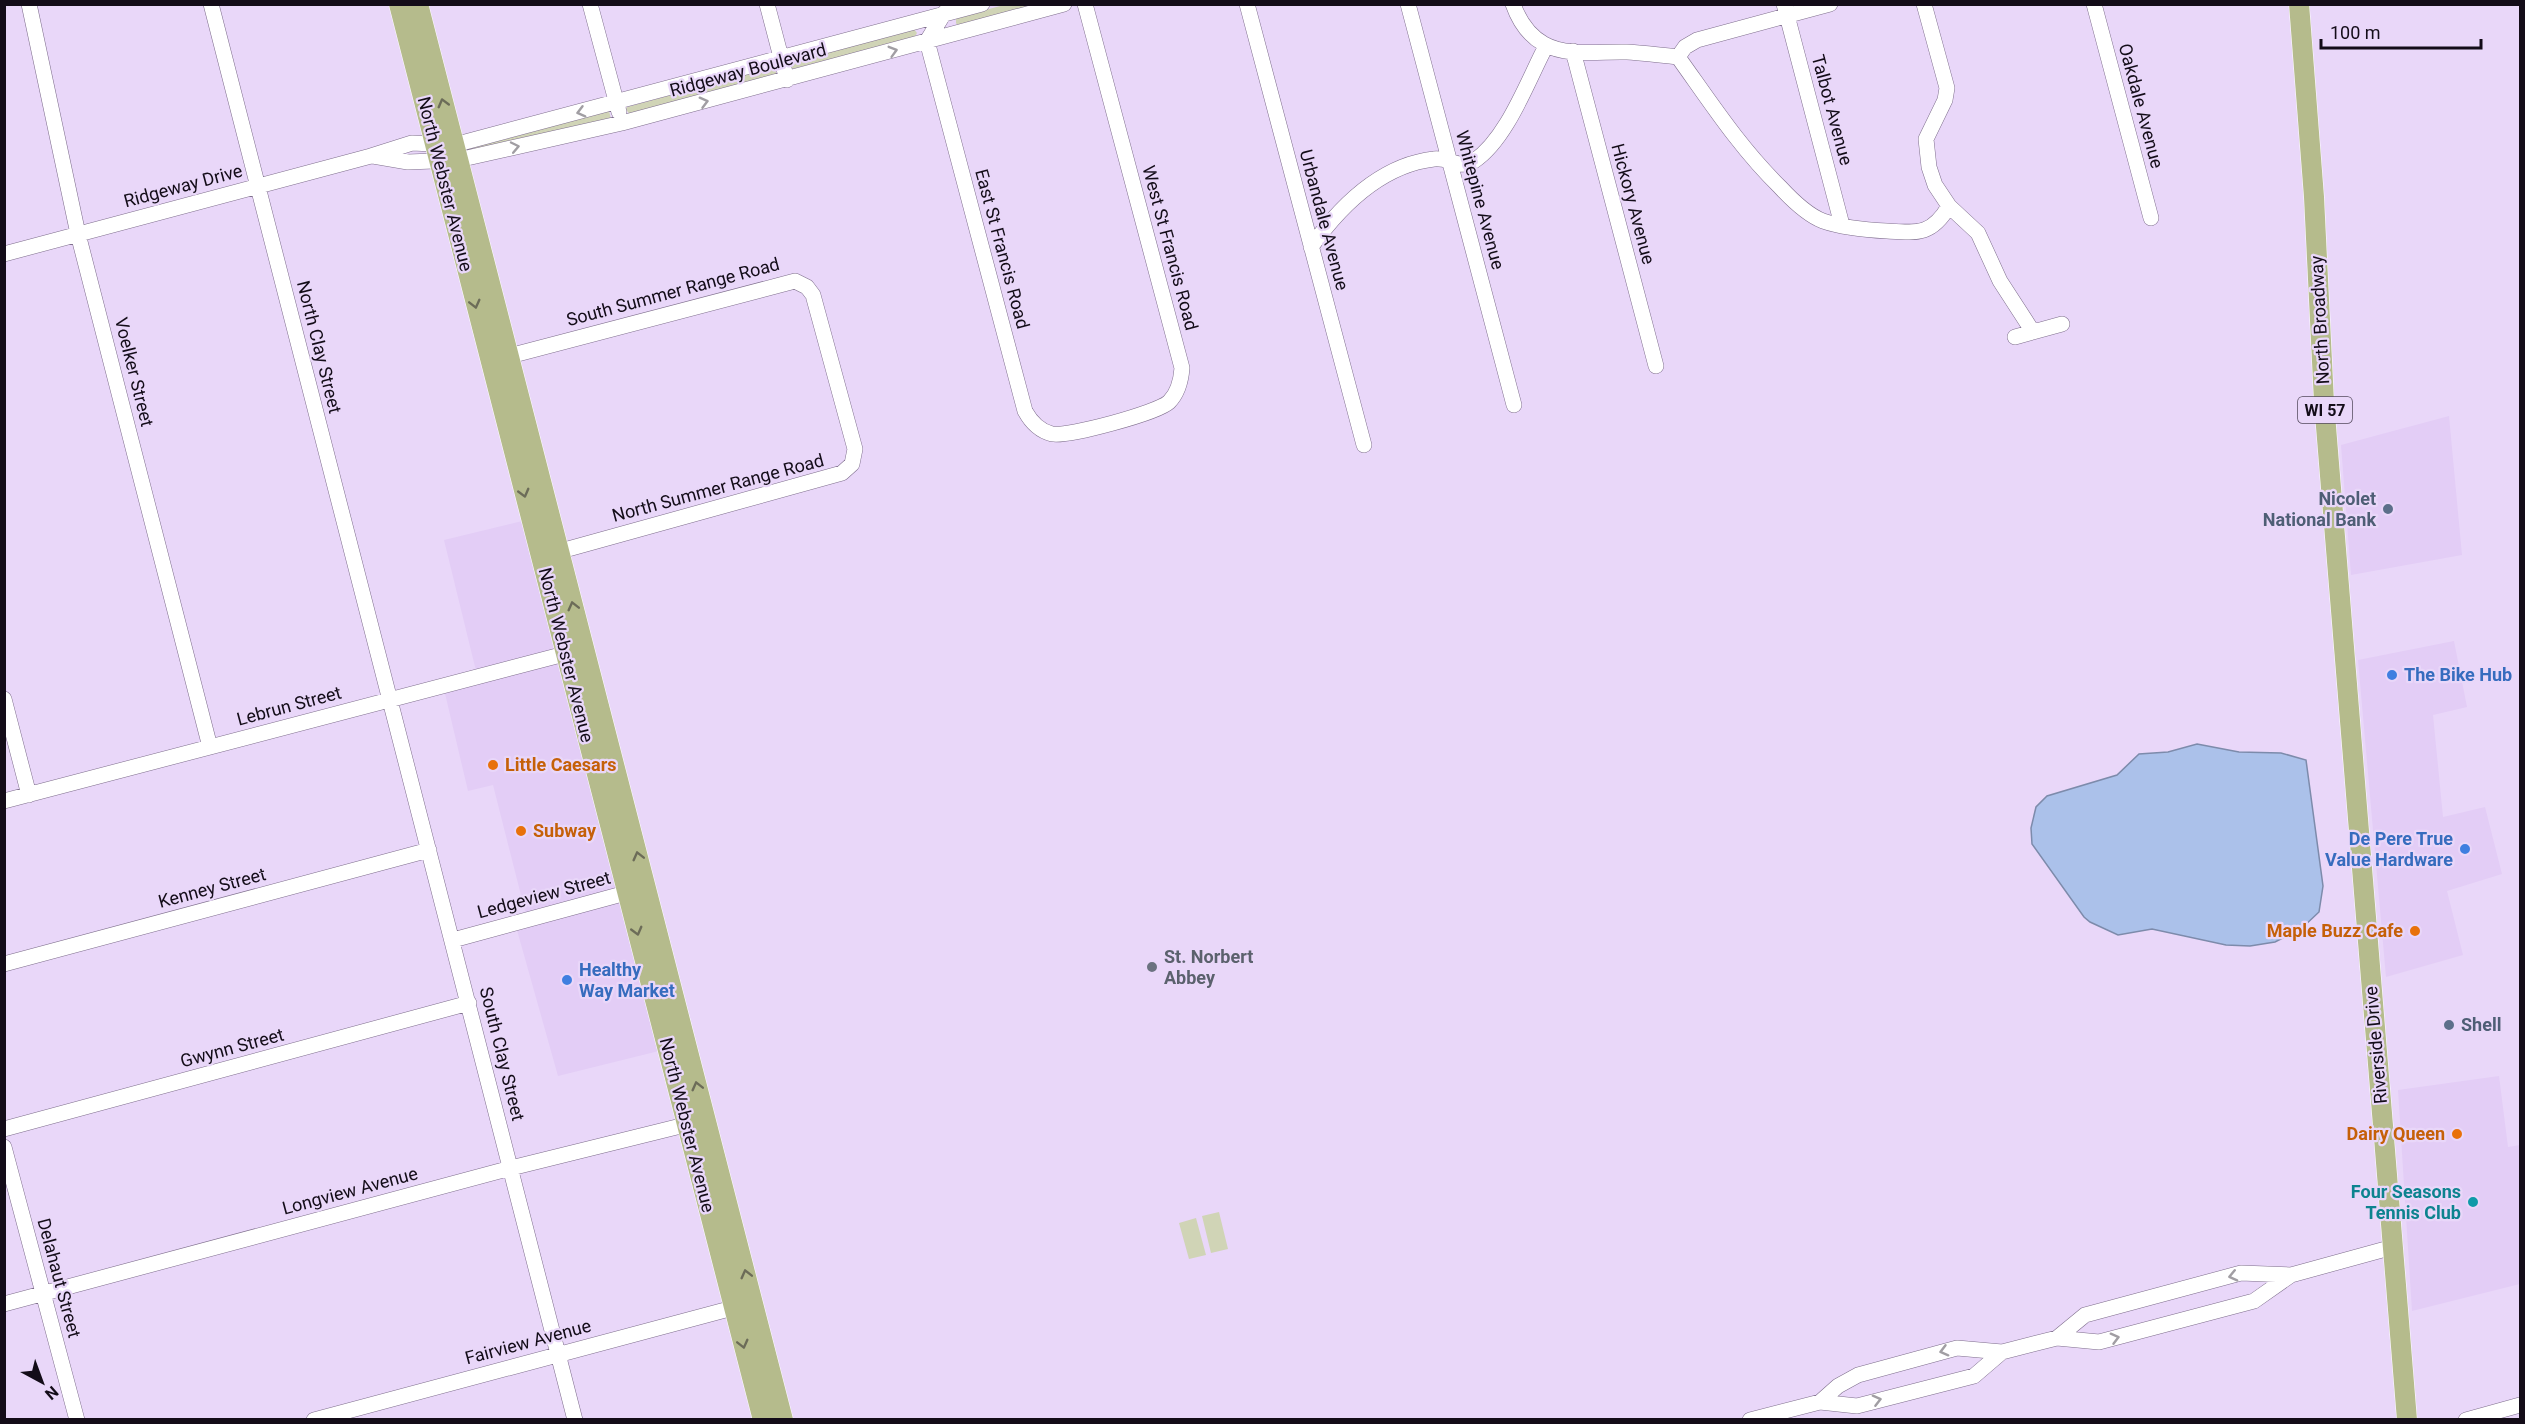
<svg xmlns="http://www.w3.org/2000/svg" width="2525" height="1424" viewBox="0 0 2525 1424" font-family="Roboto,sans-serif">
	<rect width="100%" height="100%" fill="#e9d7f9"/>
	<path fill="#e3cdf6" d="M2449,416L2462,555L2351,575L2341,445Z
		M539,517L675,1047L558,1076L515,923L527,919L493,785L468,791L443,685L477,675L444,540Z
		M2454,641L2467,707L2433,715L2443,817L2485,807L2502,874L2447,891L2463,955L2386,977L2358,660Z
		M2499,1076L2508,1147L2520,1145V1284L2412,1311L2398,1090Z"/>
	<path fill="#d0d4b6" d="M1004,5H1041L958,26L956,23V19L959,17Z
		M914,29L917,33L914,38L792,69L790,65L791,63Z
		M773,67L776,69V74L629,114L626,109L627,107Z
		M609,111L611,119L468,150V149Z
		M1219,1212L1228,1249L1211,1253L1202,1216Z
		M1196,1218L1206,1255L1189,1259L1179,1223Z"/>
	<path fill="#abc1ea" stroke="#7d8bab" stroke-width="1.5" d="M2197,744L2239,752L2281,753L2306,760L2323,886L2319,912L2301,929L2275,942L2250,946L2226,945L2152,929L2118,935L2090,922L2084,917L2032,844L2031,828L2036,807L2047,796L2117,775L2139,754L2168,752Z"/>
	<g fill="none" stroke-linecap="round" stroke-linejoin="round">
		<g stroke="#7e6e8c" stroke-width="16">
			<path id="minor" d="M29,4L78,234L210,747
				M211,4L575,1420
				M590,4L619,112
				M767,4L787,80
				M1247,4L1364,445
				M1408,4L1514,405
				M1513,4C1519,21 1528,35 1544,44C1567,57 1601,51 1627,52C1644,53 1661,55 1678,57L1685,47L1697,40L1830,4
				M1784,4L1842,225
				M1924,4L1947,88L1945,100L1926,139L1929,167L1935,185L1949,206L1978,233L2000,281L2033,332
				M2094,4L2151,218
				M945,12L927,41L1025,411C1031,422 1040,431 1052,434C1068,437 1157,413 1169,402C1178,393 1181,381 1182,368L1085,4
				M1573,51L1656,366
				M1678,57C1711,103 1740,148 1780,187C1792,200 1807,215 1823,221C1843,228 1866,230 1887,231C1918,233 1932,235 1949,206
				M373,156L408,162L458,160L622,123L1064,4
				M1311,247C1341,205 1381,165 1434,159C1448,157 1461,170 1474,161C1507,139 1528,80 1546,46
				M4,254L371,156L412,143L454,145L982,4
				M2015,337L2062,324
				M498,359L795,281L807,287L813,295L855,449L852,464L842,473L550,554
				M4,699L29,795
				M4,801L576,651
				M453,940L637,890
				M4,964L429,850
				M4,1129L469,1003
				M4,1147L77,1420
				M4,1304L511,1168L697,1122
				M2057,1338L2085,1315L2241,1273L2291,1275
				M1820,1402L1838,1386L1858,1375L1957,1348L2002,1352
				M314,1420L744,1305
				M1750,1420L1820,1402L1857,1406L1974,1376L2002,1352L2057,1338L2099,1342L2254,1301L2291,1275L2393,1247
				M2466,1420L2520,1405"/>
		</g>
		<g stroke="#fff" stroke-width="21">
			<path id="major" d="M399,4L763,1420
				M418,4L783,1420
				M2299,4L2314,197L2324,402L2407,1420"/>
		</g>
		<use href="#minor" stroke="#fff" stroke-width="15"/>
		<use href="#major" stroke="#b5bb8c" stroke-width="20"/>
	</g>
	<defs><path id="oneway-chevron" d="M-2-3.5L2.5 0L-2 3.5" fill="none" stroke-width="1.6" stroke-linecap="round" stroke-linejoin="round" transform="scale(1.5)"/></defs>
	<g stroke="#a19ea3">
		<use href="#oneway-chevron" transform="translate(893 51) rotate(-16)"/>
		<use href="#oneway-chevron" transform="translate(704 102) rotate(-15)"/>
		<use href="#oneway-chevron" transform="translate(581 112) rotate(165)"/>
		<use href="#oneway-chevron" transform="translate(515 147) rotate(-12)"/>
		<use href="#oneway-chevron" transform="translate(2233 1276) rotate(167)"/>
		<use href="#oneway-chevron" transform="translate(2115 1338) rotate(-15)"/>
		<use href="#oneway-chevron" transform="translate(1944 1351) rotate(165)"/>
		<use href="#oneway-chevron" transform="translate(1877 1400) rotate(-14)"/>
	</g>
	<g stroke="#6c6c58">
		<use href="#oneway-chevron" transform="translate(443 103) rotate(-105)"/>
		<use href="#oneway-chevron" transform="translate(475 304) rotate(76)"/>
		<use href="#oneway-chevron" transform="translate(524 493) rotate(75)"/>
		<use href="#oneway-chevron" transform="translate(573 606) rotate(-104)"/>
		<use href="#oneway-chevron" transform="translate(638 856) rotate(-104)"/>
		<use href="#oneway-chevron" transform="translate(637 931) rotate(75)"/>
		<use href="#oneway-chevron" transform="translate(697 1086) rotate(-104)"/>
		<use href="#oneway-chevron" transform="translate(746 1274) rotate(-104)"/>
		<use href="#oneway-chevron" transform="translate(743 1344) rotate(76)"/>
	</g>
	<g fill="#5c6f8a" stroke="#e9d7f9" stroke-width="2">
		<circle cx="2388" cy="509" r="6"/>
		<circle cx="2449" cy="1025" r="6"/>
	</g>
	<g fill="#3f7fe0" stroke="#e9d7f9" stroke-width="2">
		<circle cx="2392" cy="675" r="6"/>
		<circle cx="2465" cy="849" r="6"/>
		<circle cx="567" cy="980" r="6"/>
	</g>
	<g fill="#e8710a" stroke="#e9d7f9" stroke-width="2">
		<circle cx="493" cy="765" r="6"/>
		<circle cx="521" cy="831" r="6"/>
		<circle cx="2415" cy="931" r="6"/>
		<circle cx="2457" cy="1134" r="6"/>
	</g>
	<circle fill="#6b7280" stroke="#e9d7f9" stroke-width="2" cx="1152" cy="967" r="6"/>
	<circle fill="#0f9aa8" stroke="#e9d7f9" stroke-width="2" cx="2473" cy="1202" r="6"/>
	<g text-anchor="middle" stroke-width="4.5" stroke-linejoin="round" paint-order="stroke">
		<rect fill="#e9d7f9" stroke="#53495c" stroke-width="1.5" x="2298" y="397" width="54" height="26" rx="4.5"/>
		<g font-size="16" font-weight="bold" fill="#130c18">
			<text x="2325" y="416">WI 57</text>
		</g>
		<g font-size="18" fill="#130c18" stroke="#e9d7f9">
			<text transform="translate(748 70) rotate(-15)" y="6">Ridgeway Boulevard</text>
			<text transform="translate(2141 106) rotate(75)" y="6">Oakdale Avenue</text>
			<text transform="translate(1832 110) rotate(75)" y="6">Talbot Avenue</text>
			<text transform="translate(445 184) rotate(76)" y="6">North Webster Avenue</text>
			<text transform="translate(183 186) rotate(-15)" y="6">Ridgeway Drive</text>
			<text transform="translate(1480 200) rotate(75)" y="6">Whitepine Avenue</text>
			<text transform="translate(1633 204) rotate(75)" y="6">Hickory Avenue</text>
			<text transform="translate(1324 220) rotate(75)" y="6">Urbandale Avenue</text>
			<text transform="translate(1170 248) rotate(75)" y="6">West St Francis Road</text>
			<text transform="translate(1002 249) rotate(75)" y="6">East St Francis Road</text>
			<text transform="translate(673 292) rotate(-15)" y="6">South Summer Range Road</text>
			<text transform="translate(2320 320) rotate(-93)" y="6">North Broadway</text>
			<text transform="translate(319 347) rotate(76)" y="6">North Clay Street</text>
			<text transform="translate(134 372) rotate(76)" y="6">Voelker Street</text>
			<text transform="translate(718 488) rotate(-15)" y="6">North Summer Range Road</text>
			<text transform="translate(566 655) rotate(76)" y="6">North Webster Avenue</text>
			<text transform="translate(289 706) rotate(-15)" y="6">Lebrun Street</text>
			<text transform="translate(212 888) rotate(-15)" y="6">Kenney Street</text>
			<text transform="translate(544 895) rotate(-15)" y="6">Ledgeview Street</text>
			<text transform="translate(2376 1045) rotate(-95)" y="6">Riverside Drive</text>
			<text transform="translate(232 1048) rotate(-15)" y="6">Gwynn Street</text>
			<text transform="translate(502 1054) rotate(76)" y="6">South Clay Street</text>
			<text transform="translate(687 1125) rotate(76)" y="6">North Webster Avenue</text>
			<text transform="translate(350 1191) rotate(-15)" y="6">Longview Avenue</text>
			<text transform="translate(59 1278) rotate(75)" y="6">Delahaut Street</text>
			<text transform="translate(528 1342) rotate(-15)" y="6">Fairview Avenue</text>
		</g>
		<g font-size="18" font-weight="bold" fill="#4e5e75" stroke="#e9d7f9" text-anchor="end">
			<text x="2376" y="505">Nicolet<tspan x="2376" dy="21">National Bank</tspan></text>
			<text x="2461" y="1031" text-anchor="start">Shell</text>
		</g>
		<g font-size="18" font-weight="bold" fill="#366cbe" stroke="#e9d7f9" text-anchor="start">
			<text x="2404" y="681">The Bike Hub</text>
			<text x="2453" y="845" text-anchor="end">De Pere True<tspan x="2453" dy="21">Value Hardware</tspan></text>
			<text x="579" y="976">Healthy<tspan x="579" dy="21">Way Market</tspan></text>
		</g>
		<g font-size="18" font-weight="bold" fill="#c56008" stroke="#e9d7f9" text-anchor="start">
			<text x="505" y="771">Little Caesars</text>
			<text x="533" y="837">Subway</text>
			<text x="2403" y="937" text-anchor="end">Maple Buzz Cafe</text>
			<text x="2445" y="1140" text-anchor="end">Dairy Queen</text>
		</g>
		<g font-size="18" font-weight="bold" fill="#5b616d" stroke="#e9d7f9" text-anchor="start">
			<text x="1164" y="963">St. Norbert<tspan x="1164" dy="21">Abbey</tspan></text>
		</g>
		<g font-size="18" font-weight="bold" fill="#0d838f" stroke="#e9d7f9" text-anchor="end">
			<text x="2461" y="1198">Four Seasons<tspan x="2461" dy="21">Tennis Club</tspan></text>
		</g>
	</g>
	<rect width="2525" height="1424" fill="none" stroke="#130c18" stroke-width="12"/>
	<g transform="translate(42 1382) rotate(139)" stroke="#e9d7f9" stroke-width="4.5" paint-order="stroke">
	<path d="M0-4.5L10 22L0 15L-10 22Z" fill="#130c18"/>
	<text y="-9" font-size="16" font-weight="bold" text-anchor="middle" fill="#130c18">N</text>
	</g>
	<path d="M2321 39v9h160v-9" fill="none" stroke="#130c18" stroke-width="3"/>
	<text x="2330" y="39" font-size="18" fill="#130c18" stroke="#e9d7f9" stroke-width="4.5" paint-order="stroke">100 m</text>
</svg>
